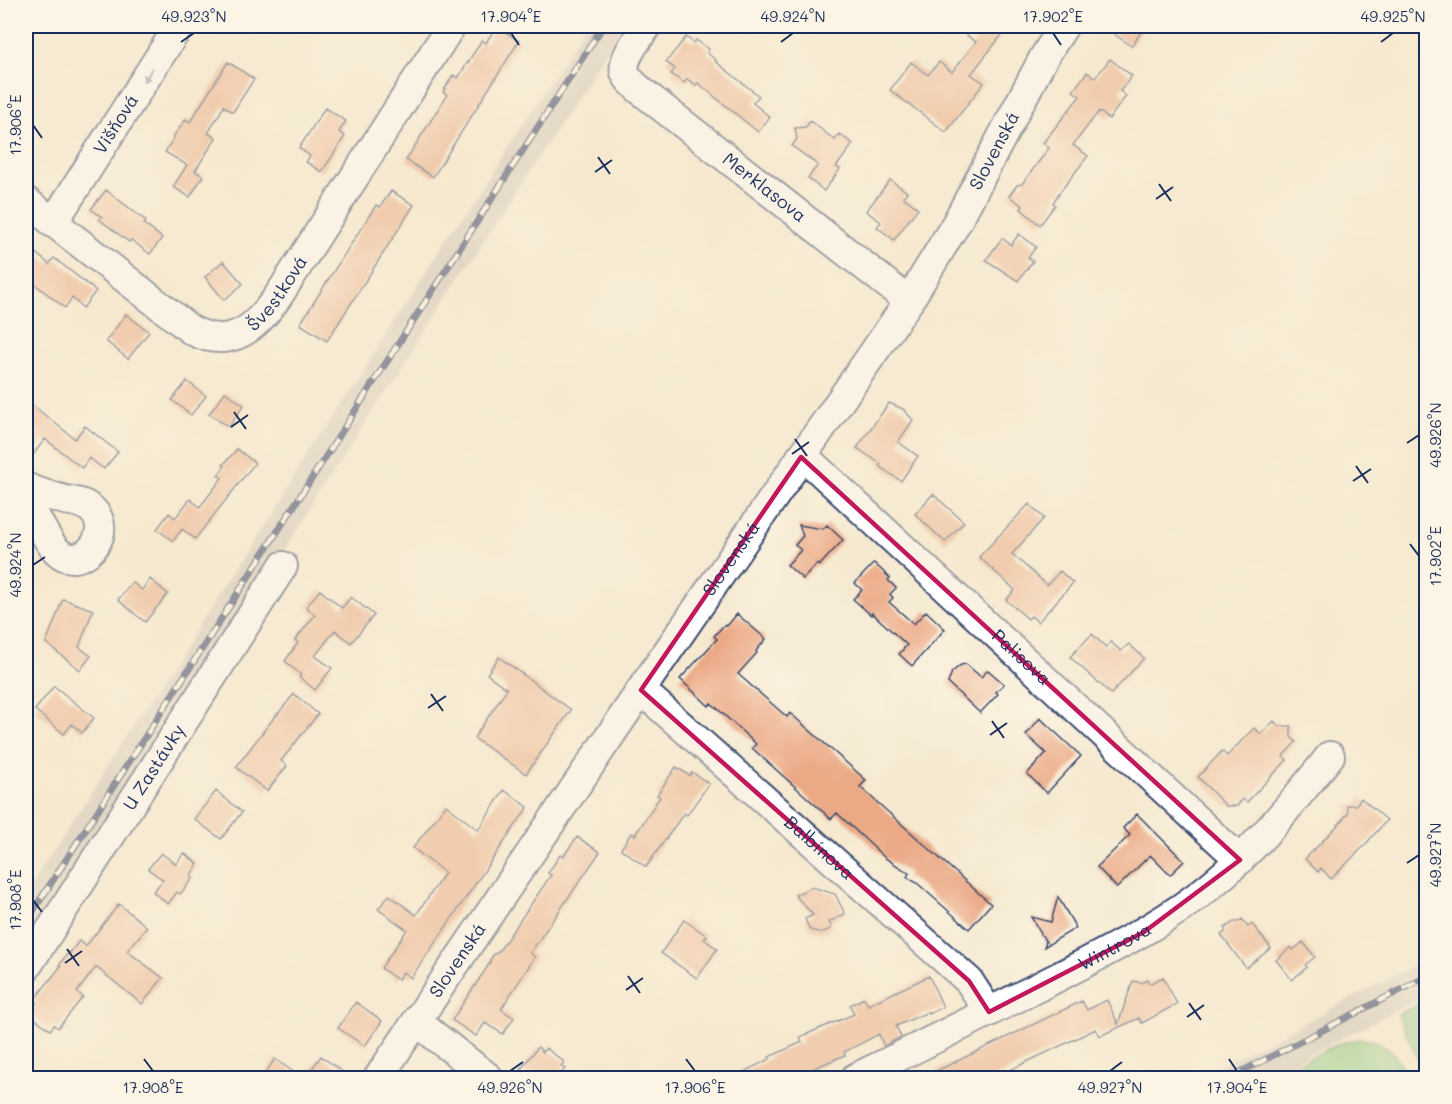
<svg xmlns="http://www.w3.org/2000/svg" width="1452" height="1104" viewBox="0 0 1452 1104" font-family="Mali,sans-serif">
	<rect width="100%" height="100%" fill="#fcf5e5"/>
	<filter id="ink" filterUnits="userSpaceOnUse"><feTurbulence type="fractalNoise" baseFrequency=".0167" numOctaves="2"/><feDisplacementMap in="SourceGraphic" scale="12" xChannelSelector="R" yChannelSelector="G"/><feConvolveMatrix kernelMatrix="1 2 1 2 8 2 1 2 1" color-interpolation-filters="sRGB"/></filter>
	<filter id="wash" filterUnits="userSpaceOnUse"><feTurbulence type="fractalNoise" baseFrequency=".008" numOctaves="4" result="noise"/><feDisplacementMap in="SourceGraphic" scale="24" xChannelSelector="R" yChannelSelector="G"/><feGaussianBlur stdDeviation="1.35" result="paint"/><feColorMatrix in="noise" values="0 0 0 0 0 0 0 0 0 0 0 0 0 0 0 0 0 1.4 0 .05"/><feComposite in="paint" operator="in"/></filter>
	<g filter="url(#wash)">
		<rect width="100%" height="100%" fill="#f5e9d0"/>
		<path fill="#cbc3b8" d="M585,26H622L26,951V893Z
			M1426,960V995L1263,1078H1195Z"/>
		<path fill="#89cb83" stroke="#527d70" stroke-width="1.5" d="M1426,1001V1078L1398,1014Z
			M1360,1039C1389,1041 1396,1054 1408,1078H1270L1340,1043Z"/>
		<g id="blocks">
			<path fill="#eba985" d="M496,26L519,41L433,177L406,160L447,95L443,92L453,75L458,78L482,40L486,43Z
				M954,26H1009L971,74L984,83L946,132L890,90L911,62L928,75L939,62L952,72L976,42Z
				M1103,26H1146L1131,46Z
				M686,37L694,43L696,40L709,49L707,53L716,60L715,61L759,96L753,103L770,117L758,132L698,83L696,85L687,79L684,83L671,74L675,69L666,62Z
				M1110,59L1132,76L1120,91L1126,96L1109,119L1099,111L1073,145L1088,156L1059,193L1053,203L1055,205L1040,225L1021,209L1023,206L1009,196L1017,185L1022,184L1049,148L1043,143L1080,96L1073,91L1087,72L1095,78Z
				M228,62L254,79L233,112L224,106L208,133L216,138L195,171L203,176L190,197L173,187L187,165L165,152L174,138L173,137L186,119L190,122Z
				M325,108L346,121L339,132L345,136L322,172L306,162L310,156L299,148Z
				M810,121L835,140L839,134L853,144L836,167L840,169L824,191L808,178L818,165L792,146L797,139L795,128L806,127Z
				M890,180L907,192L903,197L918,208L894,240L877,227L881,222L866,211Z
				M106,190L146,221L144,224L162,238L150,254L131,240L129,242L99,219L102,217L91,209Z
				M391,191L414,205L327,341L300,324L376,205L380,207Z
				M1019,234L1036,247L1028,258L1033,261L1018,281L986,260L1002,238L1011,245Z
				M26,245L49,264L54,258L96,291L83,308L72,298L65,308L26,277Z
				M223,261L243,284L224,300L205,277Z
				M126,314L149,332L128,359L106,341Z
				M187,381L206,396L191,415L172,400Z
				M225,392L244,405L229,427L209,414Z
				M26,400L75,439L85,426L118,452L104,469L89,458L82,468L45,439L26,464Z
				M889,403L903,409L913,420L898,442L918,456L901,481L879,466L881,464L857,448Z
				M237,449L255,463L195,539L182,529L173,541L157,529L169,513L175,518L190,499L200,507L222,478L218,475L225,466L223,465Z
				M933,494L964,522L945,542L915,514Z
				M1029,504L1044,518L1012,554L1047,585L1060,571L1073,583L1038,622L1031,616L1028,619L1006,600L1015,590L979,557Z
				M799,525L823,529L827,525L843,540L819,566L817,564L803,579L787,565L801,550L795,545L803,536Z
				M874,563L890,578L888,580L896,588L890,594L893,598L889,602L914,624L926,611L945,629L912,666L899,654L907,645L872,613L871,615L853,599L862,590L855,583Z
				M150,579L168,594L145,622L118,600L132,582L142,590Z
				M320,590L342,608L351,597L374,615L351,643L335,630L315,656L332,668L315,690L299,677L301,675L285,661L298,643L295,640L315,615L306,607Z
				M63,599L93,610L79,647L91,656L80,670L46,643Z
				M737,614L766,639L756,651L757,653L738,674L787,717L790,713L866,780L860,787L991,904L969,929L917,883L907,877L909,873L885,858L837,813L831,819L752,748L756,744L711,703L709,706L680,679L717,639L714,636L724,625L727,626Z
				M1092,634L1106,647L1111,642L1121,651L1129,644L1144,658L1111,694L1070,657Z
				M499,657L571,710L526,774L474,738L507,689L487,674Z
				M966,664L981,677L988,670L1004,684L996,692L998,694L980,713L948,683L952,672L961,665Z
				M54,686L94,718L82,733L72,724L64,734L35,710Z
				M294,694L318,714L281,761L287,766L267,791L236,767L276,715V716Z
				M1040,718L1081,756L1047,793L1027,774L1046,753L1026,735Z
				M1274,721L1279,726H1291V737L1296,742L1283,756L1287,760L1247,802L1243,799L1237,806H1226L1198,777L1222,751L1227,756L1254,728L1261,734Z
				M676,767L690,776L692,772L709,784L687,815L684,813L646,867L621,849L631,833L635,835L660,797L657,795Z
				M504,790L528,807L411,978L403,972L398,980L381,968L407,930L378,909L389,895L416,915L445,873L413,848L446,805L478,830Z
				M216,791L242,812L221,839L194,819Z
				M1361,798L1387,820L1364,846L1331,879L1321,868L1318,872L1305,859L1343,820H1342L1348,813L1347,805H1356Z
				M1137,814L1184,861L1170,875L1150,855L1117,888L1097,867L1130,835L1123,828Z
				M577,837L600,852L530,953L535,957L501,1009L514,1018L503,1034L485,1023L476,1036L452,1020L490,963V960L494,954L497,953L501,948L551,875L548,873L560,855L563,857Z
				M161,853L176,864L184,853L198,864L190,876L193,878L180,894L177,892L168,904L153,892L163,880L148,869Z
				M812,887L835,894L845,914L829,922L832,928L822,933L810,930L805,919L813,915L795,895Z
				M1058,897L1076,928L1044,947L1046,942L1031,917L1051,922Z
				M119,904L147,927L127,951L163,978L142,1004L96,967L77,992L83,997L58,1028L54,1025L50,1030L28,1013L37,1002L34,1000L61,966L59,965L69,952L70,953L79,941L86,946Z
				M1242,919L1248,927L1252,924L1271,948L1246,968L1221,935L1225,932V928L1234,922H1238Z
				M684,920L707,936L704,939L717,949L697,978L661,953Z
				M1303,942L1315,957L1305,965L1307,967L1292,980L1276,960L1291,947L1293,950Z
				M929,976L943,1007L929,1014L928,1012L896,1026L901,1037L884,1046L879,1034L844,1052L845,1055L791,1078H731L770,1059L769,1057L802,1042L800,1037L854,1014L850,1005L864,998L868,1005Z
				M1163,977L1177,1004L1142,1023L1139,1018L1100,1036L1096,1029L993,1078H922L1082,1001L1087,1010L1107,1000L1118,1024L1133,981L1141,983L1147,980L1149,984Z
				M356,1002L382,1021L365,1046L338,1028Z
				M538,1047L543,1052L546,1048L564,1062L561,1066L565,1069L558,1078H532L521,1069Z
				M321,1056L351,1078H305Z
				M275,1059L302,1078H262Z"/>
		</g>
	</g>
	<g filter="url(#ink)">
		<use href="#blocks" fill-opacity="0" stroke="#3c4b6f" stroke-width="1.5"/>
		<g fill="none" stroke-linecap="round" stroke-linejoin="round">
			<g stroke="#3c4b6f" stroke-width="32">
				<g id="minor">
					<path id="s1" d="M647,26C640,36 621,59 625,72C627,79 635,85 640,90L909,301"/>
					<path id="s2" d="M26,201L191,330C231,351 256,328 279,295L451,26"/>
					<path id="s3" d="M53,223L179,26"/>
					<path id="s4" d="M801,457L810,462L1240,860"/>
					<path d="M26,487C38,493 52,496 65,500C71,501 78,502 83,504C123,523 84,577 57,551C45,539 35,514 26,499"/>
					<path id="s5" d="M641,690L969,981L989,1012"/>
					<path id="s6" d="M26,968L283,566"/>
					<path d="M417,1022L489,1078"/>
					<path id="s7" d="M378,1078L641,690L909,301L957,222L1044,57L1064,26"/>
					<path id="s8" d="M855,1078C923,1045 991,1011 1058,977C1111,949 1164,924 1210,886C1256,849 1293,802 1330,756"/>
				</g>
			</g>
			<use href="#minor" stroke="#fff" stroke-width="28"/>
			<g stroke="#1b2f5e" stroke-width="7">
				<path id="rail" d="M26,922L603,26
					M1229,1078L1426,977"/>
			</g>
			<use href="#rail" stroke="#fcf5e5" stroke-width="4.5" stroke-dasharray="14" stroke-linecap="butt"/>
		</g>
		<defs><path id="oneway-solid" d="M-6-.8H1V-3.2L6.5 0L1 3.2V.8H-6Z" transform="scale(1.5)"/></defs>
		<use fill="#8d97ae" href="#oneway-solid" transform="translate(148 75) rotate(123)"/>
	</g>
	<path d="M0 0H1452V1104H0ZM801,457L1240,860L1144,932L989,1012L969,981L641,690Z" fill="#f5e9d0" fill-opacity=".55" fill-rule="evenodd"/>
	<path fill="none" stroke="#c2185b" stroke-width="4.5" stroke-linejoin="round" d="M801,457L1240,860L1144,932L989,1012L969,981L641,690Z"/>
	<path fill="none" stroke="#1b2f5e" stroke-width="2" d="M511,33L519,45M1053,33L1061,45M181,42L194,33M781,42L793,33M1381,42L1393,33M33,125L42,138M598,157L610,174M595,172L612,160M1159,184L1171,201M1156,199L1173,187M234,412L246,429M231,427L248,415M795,439L807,456M1407,443L1419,435M792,454L809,442M1356,466L1368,483M1353,481L1371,469M1410,544L1419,556M33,565L45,557M431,694L443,711M428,708L446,696M992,721L1004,738M990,735L1007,723M1407,863L1419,855M33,900L42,912M67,949L79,966M65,963L82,951M628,976L640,993M626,990L643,978M1189,1003L1201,1020M1187,1017L1204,1005M144,1059L153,1071M686,1059L695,1071M1229,1059L1237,1071M510,1071L523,1062M1110,1071L1122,1062"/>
	<g text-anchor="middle" stroke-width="4.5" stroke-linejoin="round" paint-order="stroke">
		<g font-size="18" fill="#1b2f5e" stroke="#fcf5e5">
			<text dy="6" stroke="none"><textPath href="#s3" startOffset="117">Višňová</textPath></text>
			<text dy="6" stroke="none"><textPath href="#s7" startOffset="1114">Slovenská</textPath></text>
			<text dy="6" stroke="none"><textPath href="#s1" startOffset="234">Merklasova</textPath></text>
			<text dy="6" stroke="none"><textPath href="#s2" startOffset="316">Švestková</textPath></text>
			<text dy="6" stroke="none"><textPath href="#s7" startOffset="628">Slovenská</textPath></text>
			<text dy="6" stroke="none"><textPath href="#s4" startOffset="298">Palisova</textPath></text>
			<text dy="6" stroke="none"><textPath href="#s6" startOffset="238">U Zastávky</textPath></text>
			<text dy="6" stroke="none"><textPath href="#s5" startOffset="238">Balbínova</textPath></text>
			<text dy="6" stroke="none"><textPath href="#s8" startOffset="291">Wintrova</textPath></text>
			<text dy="6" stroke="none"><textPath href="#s7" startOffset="142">Slovenská</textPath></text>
		</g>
	</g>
	<rect width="1452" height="1104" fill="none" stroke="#fcf5e5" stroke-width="66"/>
	<rect x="33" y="33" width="1386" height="1038" fill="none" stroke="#1b2f5e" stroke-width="2"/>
	<g font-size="15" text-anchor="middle" fill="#1b2f5e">
		<text x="194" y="22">49.923°N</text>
		<text x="511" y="22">17.904°E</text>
		<text x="793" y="22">49.924°N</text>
		<text x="1053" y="22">17.902°E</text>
		<text x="1393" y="22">49.925°N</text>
		<text transform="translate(16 125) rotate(-90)" y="5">17.906°E</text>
		<text transform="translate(1436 435) rotate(-90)" y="5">49.926°N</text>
		<text transform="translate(1436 556) rotate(-90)" y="5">17.902°E</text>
		<text transform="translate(16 565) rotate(-90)" y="5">49.924°N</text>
		<text transform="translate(1436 855) rotate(-90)" y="5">49.927°N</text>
		<text transform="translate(16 900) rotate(-90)" y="5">17.908°E</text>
		<text x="153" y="1093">17.908°E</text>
		<text x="510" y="1093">49.926°N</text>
		<text x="695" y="1093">17.906°E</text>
		<text x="1110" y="1093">49.927°N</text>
		<text x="1237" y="1093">17.904°E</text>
	</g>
</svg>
